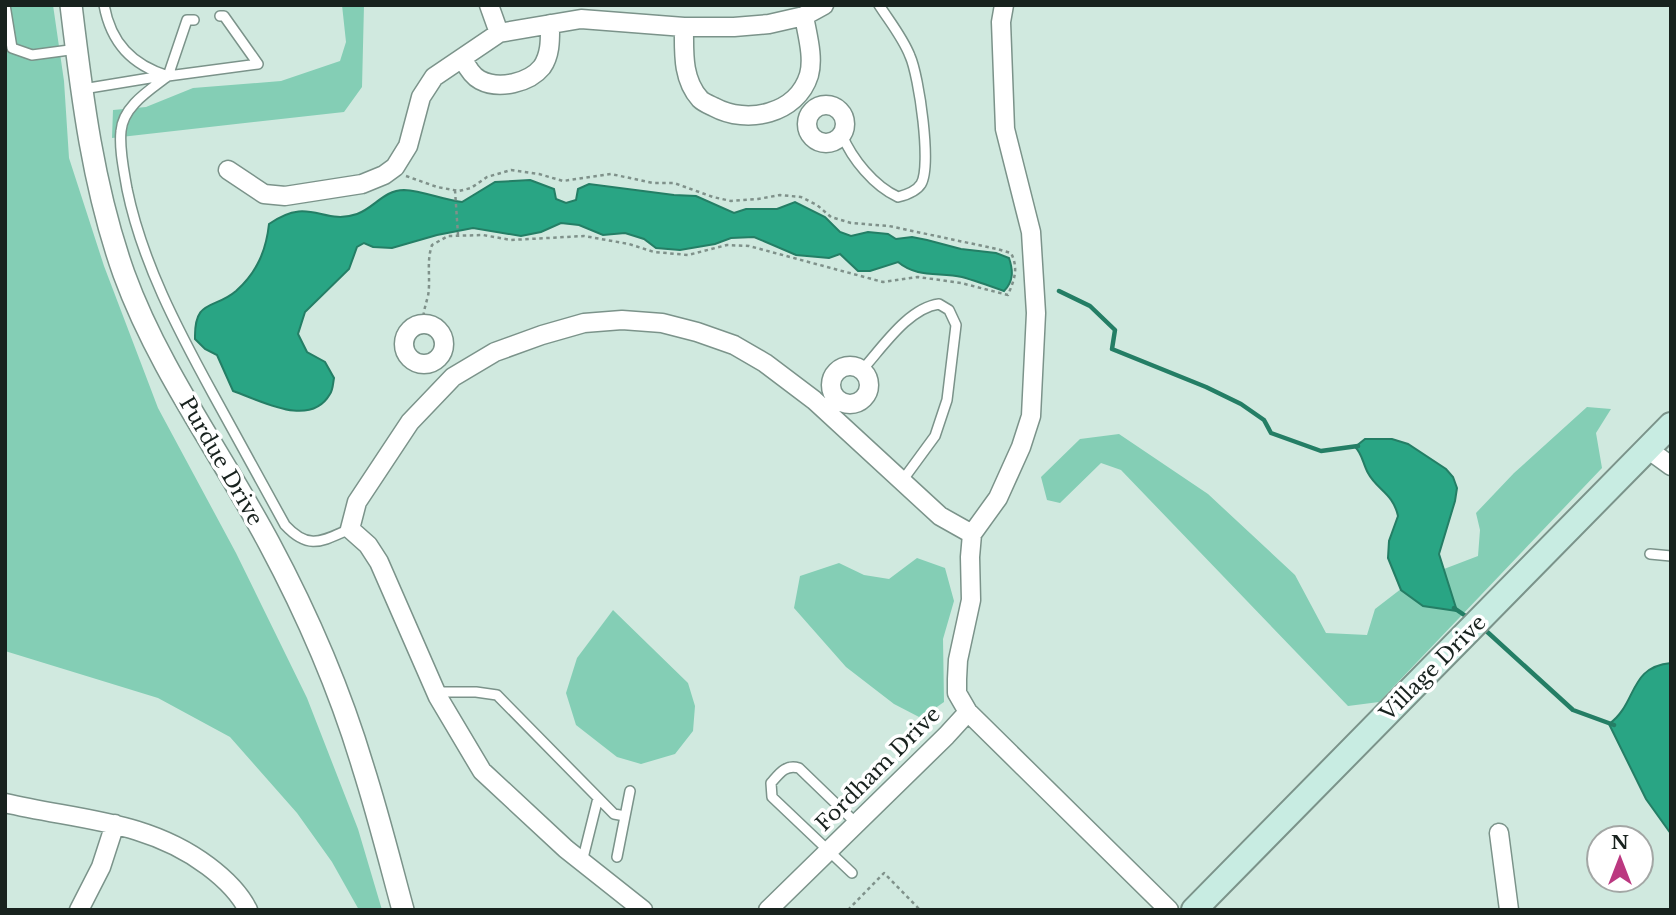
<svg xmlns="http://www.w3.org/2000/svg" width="1676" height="915" viewBox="0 0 1676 915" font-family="'Libre Baskerville',serif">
	<rect width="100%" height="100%" fill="#d0e9df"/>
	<path fill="#84ceb5" d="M5,5H53L64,81L69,158L104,266L158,408L236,553L307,698L358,829L382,910H359L332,862L297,813L230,737L158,698L5,651Z
		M342,5H364L362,87L344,112L112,138L113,110L146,107L193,88L281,81L340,61L346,42Z
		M1587,407L1611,409L1596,433L1602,468L1379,702L1348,706L1121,470L1101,463L1060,503L1047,500L1041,477L1080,439L1119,434L1208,494L1295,575L1326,633L1367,635L1375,609L1410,582L1478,556L1480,530L1476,513L1514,473Z
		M917,558L945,568L954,601L943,639L944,702L921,718L894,704L846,667L794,608L800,576L839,563L864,575L889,579Z
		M613,610L688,683L695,706L693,731L675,754L641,764L617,757L576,725L566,693L577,658Z"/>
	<path fill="#29a584" stroke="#247e65" stroke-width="2" d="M530,180L554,189L556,199L566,203L576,200L578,189L589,184L674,195L696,196L734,213L746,209H777L795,202L825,217L840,232L851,236L868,232L888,234L896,239L912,237L927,240L961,249L996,253L1009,258C1013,270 1014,281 1004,291C990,286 976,281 962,277C939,272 917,278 898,262L870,271H858L840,254L829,258L796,255L754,237L731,238L715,244L680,250L656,248L644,239L625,233L603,235L579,225L561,223L541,232L521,236L473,228L437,235L392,248L373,247L364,243L357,247L349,269L305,312L298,334L307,352L325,362L334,378C333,383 333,390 330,394C310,429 260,400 233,391L217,355L205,349L195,339C194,298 214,310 236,291C257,272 266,251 269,224C310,195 322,226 357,214C374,208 384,190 404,190C424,191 443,200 462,202L495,182Z
		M1365,439H1392L1408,444L1446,469L1453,477L1457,488L1455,501L1439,554L1457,611L1423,606L1401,590L1388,558L1389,541L1398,516C1393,493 1377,490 1368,473C1363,464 1362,453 1355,447Z
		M1671,663V834L1646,799L1609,724C1638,703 1628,667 1671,663Z"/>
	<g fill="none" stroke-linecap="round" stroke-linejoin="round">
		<path stroke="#247e65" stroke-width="4.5" d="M1059,291L1090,306L1115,330L1112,349L1206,387L1241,404L1264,420L1271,433L1321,451L1358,446
			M1454,608L1470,619
			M1483,628L1573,710L1614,725"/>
		<g stroke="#7b938a" stroke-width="12">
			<path id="service" d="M5,5L12,48L32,55L77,49
				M104,5C111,43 132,65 168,76
				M194,20H187L168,76L258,64L224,16H220
				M168,76C150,90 123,106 121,131C119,149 124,171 127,189C142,262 178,330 213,394C237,438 261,482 285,525C309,551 322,541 350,529
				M83,89L162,76
				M842,135C852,159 874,186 898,197C906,195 916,192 921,184C932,166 919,76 910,56C903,38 890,22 879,5
				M862,370C882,348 908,308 939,304L949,310L956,325L947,400L935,436L902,481
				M1650,554L1671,556
				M436,692H476L497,695L614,814L625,816
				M617,857L630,791
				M582,862L598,798
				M852,873L772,797L771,783C779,774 785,764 799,768L857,824"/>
		</g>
		<g stroke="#7b938a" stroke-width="21">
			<path id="minor" d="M489,5L499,33
				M1004,5L1001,22L1005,129L1031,232L1036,313L1031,416L1021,447L998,498L972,534L970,557L971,600L958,660L957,679V693L968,712L1169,910
				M684,27C684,52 682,79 700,99C704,103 710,105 714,107C747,125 797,114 809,75C814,57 807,34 804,16
				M463,59C467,67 472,76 480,80C499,90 529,83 542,67C551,54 550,38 550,24
				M807 124a19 19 0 1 1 38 0a19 19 0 1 1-38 0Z
				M228,170L264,194L285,196L362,184L384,175L395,167L408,146L421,97L434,77L499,33L581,19L684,27H734L769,24L804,16L824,5
				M404 344a20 20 0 1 1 40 0a20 20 0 1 1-40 0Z
				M831 385a19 19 0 1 1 38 0a19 19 0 1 1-38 0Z
				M1649,450L1671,466
				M5,803C77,820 147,820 208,866C224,878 239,892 248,910
				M1499,833L1509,910
				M79,910L101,867L115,824
				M643,910L566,849L482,771L438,697L379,562L368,545L350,529L357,502L410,422L453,377L495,352L542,335L584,323L622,320L662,323L697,332L734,345L765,363L814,400L940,516L972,534
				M768,910L946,736L968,712"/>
		</g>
		<g stroke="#7b938a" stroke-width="24">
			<path id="tertiary" d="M71,5C82,97 93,187 124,274C159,370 221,453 269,543C307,614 340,690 363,767C378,814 390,862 403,910"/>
		</g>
		<g stroke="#7b938a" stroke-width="28">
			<path id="secondary" d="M1194,910L1671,425"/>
		</g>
		<path stroke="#7f918a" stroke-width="2.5" stroke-dasharray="3.5 3.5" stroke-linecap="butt" d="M406,176L437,187L459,191L471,188L487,177L511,170L539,174L563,181L611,174L653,183H674L713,197L731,201L758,199L780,195L801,197L817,205L831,217L851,223L889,226L997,249L1011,253C1019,269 1014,280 1008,295L961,283L918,277L883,282L749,246L727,245L688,255L654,252L629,244L584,236L511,240L483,235L448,236L432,245C426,262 431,279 428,296C425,307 423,313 423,324
			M455,190L458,235
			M848,910L884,873L920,910"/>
		<use href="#service" stroke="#fff" stroke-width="9"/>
		<use href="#minor" stroke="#fff" stroke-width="18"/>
		<use href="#tertiary" stroke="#fff" stroke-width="21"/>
		<use href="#secondary" stroke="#c8ece2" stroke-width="24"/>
	</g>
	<g text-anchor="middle" stroke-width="7" stroke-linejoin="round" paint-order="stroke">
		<g font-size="21" fill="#18221e" stroke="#fff">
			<text transform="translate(221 461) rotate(60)" y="7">Purdue Drive</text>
			<text transform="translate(1433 668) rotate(-45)" y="7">Village Drive</text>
			<text transform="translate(878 769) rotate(-45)" y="7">Fordham Drive</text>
		</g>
	</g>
	<rect width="1676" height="915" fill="none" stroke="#18221e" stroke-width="14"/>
	<g transform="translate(1620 859)"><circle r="33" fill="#ffffff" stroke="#a3a7a5" stroke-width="2"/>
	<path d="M0-5L12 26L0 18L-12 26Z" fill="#bb3880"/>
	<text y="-10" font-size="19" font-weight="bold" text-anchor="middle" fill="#18221e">N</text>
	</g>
</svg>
